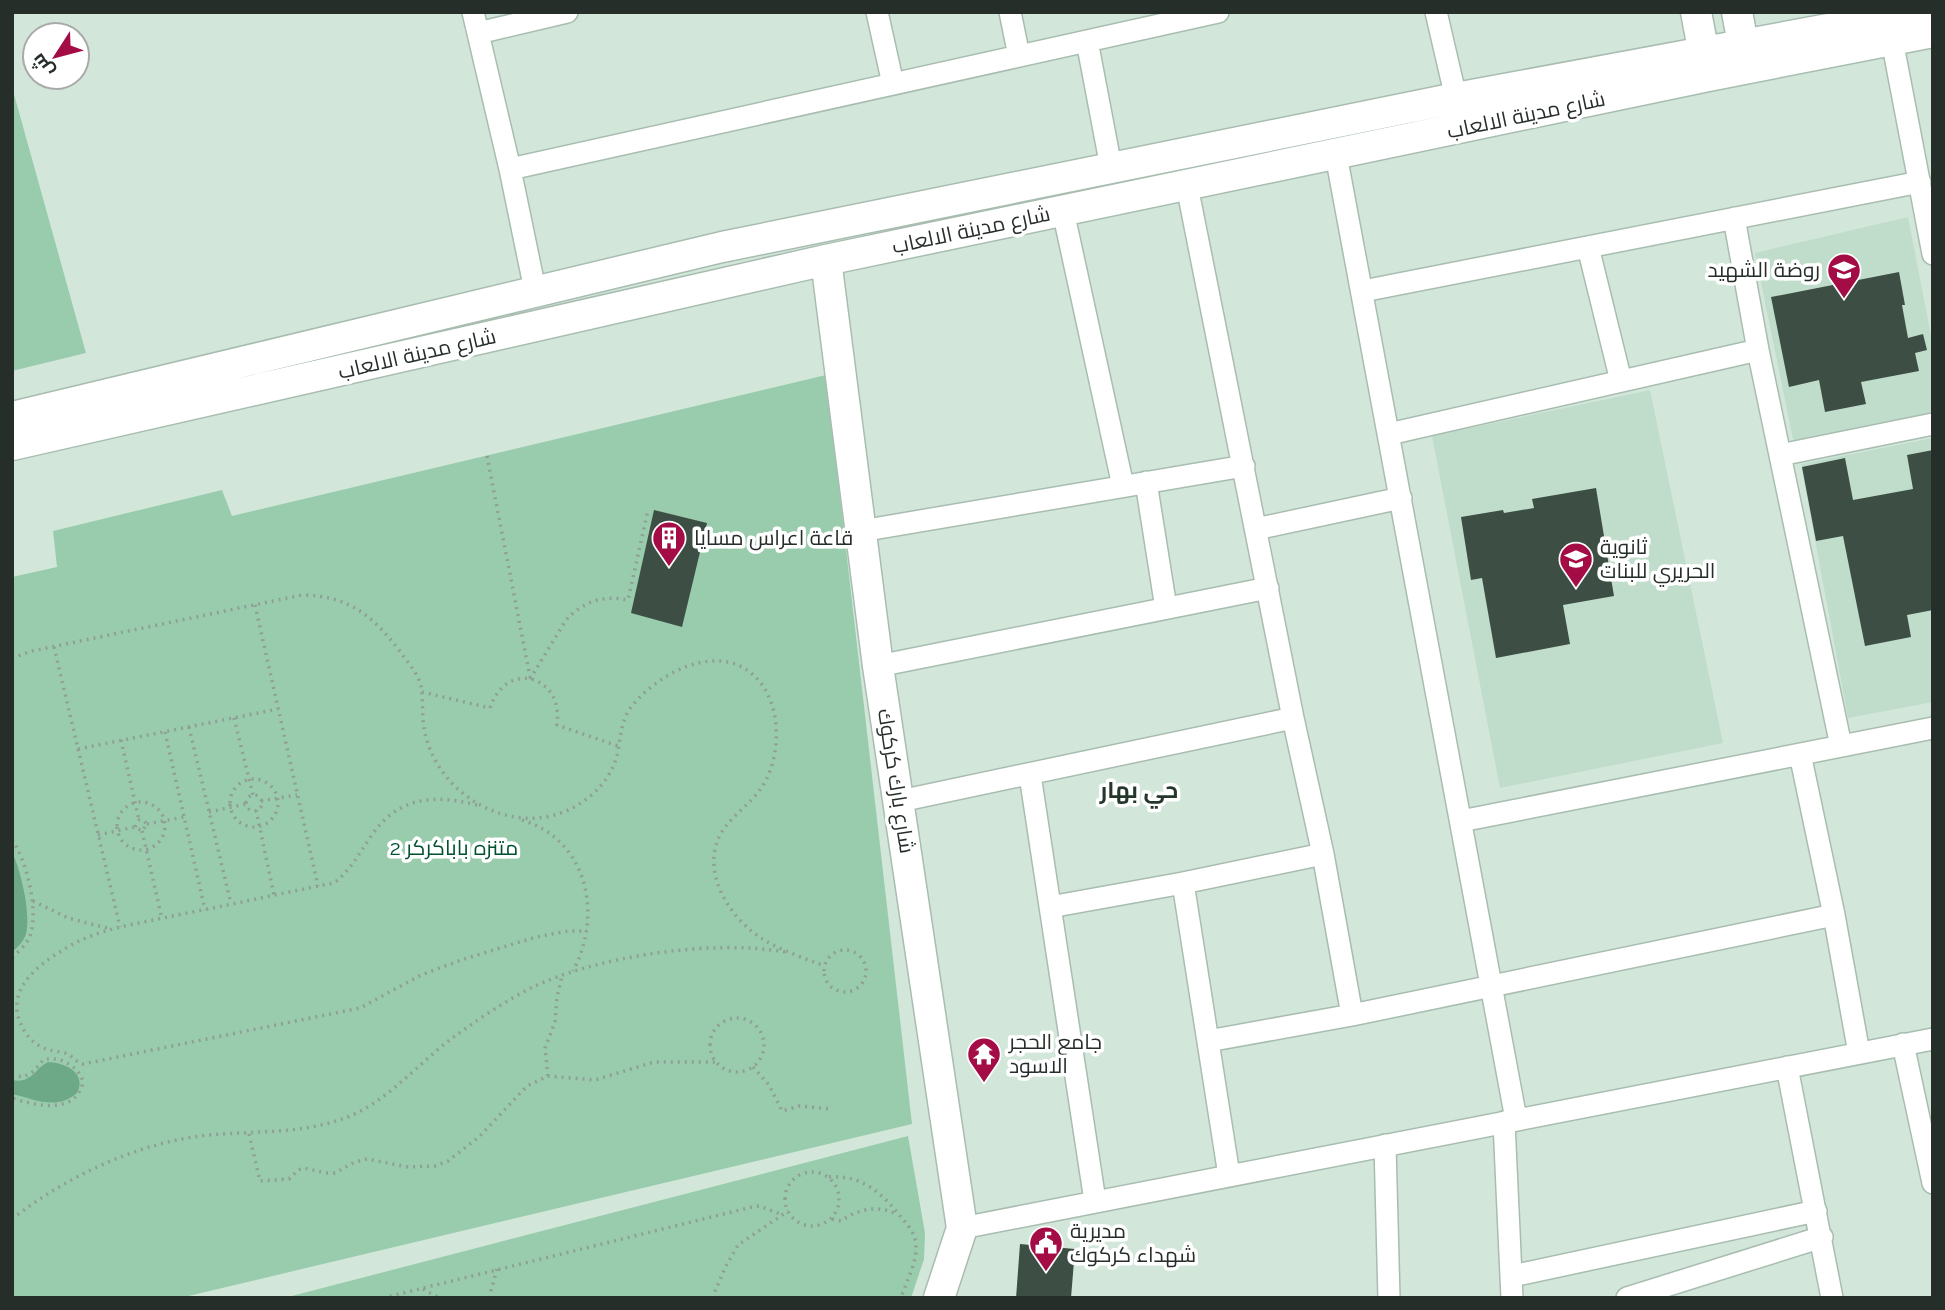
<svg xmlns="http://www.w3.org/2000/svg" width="1945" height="1310" viewBox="0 0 1945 1310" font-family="Raleway,Cairo,sans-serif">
	<rect width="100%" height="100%" fill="#d2e7da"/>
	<path fill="#c0dcca" d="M1908,217L1933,346V418L1794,444L1755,253Z
		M1650,390L1723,743L1500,788L1432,436Z
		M1933,438V702L1848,718L1801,464Z"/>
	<path fill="#99ccad" d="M12,87L86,353L12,371Z
		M826,375L912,1124L180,1298H12V577L57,567L53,531L222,490L232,516Z
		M908,1136L925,1233L924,1259L911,1298H284Z"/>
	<path fill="#6da986" d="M12,852C21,871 31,913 26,934C24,941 17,948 12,952Z
		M48,1062C66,1063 87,1073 77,1093C56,1111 35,1099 12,1094V1080C32,1084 34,1069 48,1062Z"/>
	<path fill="#3d4f44" d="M1899,272L1905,305H1902L1908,338L1923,334L1927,350L1915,353L1919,371L1861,382L1866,404L1825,412L1819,380L1789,387L1771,297Z
		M1933,450V610L1907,615L1911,637L1865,646L1843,536L1816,541L1802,467L1845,458L1853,500L1913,489L1907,455Z
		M1596,488L1614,596L1563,605L1570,644L1496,658L1482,578L1471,580L1461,517L1503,510L1504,513L1534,508L1532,499Z
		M654,510L707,523L682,627L631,613Z
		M1020,1244L1075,1249L1071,1298H1016Z"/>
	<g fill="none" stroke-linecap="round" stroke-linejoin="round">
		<g stroke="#a8bdb0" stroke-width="24">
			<path id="street" d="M473,12L510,169L535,290
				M877,12L893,84
				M1010,12L1019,56
				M1436,12L1456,98
				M478,33L567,12
				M1892,40L1933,254
				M1087,41L1111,167
				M1336,155L1516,1119
				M510,169L1218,12
				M1187,186L1293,718L1323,854L1352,1015
				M1063,211L1123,486
				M1734,218L1758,350L1841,746
				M1588,247L1621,381
				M1363,291L1920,182
				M1389,434L1758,350
				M1780,455L1933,424
				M1146,482L1166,608
				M1256,529L1401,498
				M861,531L1244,466
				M878,666L1268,588
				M1800,754L1834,915L1859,1053
				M1030,775L1095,1201
				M900,801L1293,718
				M1461,821L1933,728
				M1050,907L1183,883
				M1208,1041L1352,1015L1834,915
				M1903,1044L1933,1183
				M1787,1067L1832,1298
				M1504,1122L1512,1298
				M1385,1145L1389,1298
				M1229,1175L1183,883L1323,854
				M962,1228L1933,1039
				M1512,1276L1816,1211
				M1627,1298L1822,1237"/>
		</g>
		<g stroke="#a8bdb0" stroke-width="33">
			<path id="secondary" d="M1696,12L1707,70
				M1737,12L1747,65
				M826,260L878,666L962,1228L939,1298
				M12,417L722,247L1456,98L1920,12
				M12,445L826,260L1708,76L1933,32"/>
		</g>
		<path stroke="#8f9f95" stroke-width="3.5" stroke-dasharray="2 5" stroke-linecap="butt" d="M487,456L530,677
			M255,605L318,886
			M54,647L120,927
			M12,658L32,651L302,595C351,596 374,617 402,654C409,664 418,674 421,686C424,701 421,717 425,733C436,784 487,822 538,818C574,815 611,788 618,751C621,735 621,720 632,706C660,671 724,638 760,682C783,710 781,763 759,791C747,807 730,817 720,835C700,874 732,922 766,941C785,952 806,959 825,966
			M530,679L566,620C584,601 603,595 628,600L648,510
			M422,692L490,708C506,659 564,675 557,725L618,746
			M234,718L253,795
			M189,727L231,904
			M165,732L205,910
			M121,740L139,820
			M78,749L278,709
			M230 803a24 24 0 1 1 48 0a24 24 0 1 1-48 0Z
			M246 803a8 8 0 1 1 16 0a8 8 0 1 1-16 0Z
			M261,801L297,795
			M117 826a24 24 0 1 1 48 0a24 24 0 1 1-48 0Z
			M477,805C436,795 402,795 374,832C361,850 352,869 334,883C282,893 230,905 177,915C143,923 106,927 75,943C46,959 5,985 20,1022C24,1032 30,1041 40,1046C48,1051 57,1051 65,1053C73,1056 75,1062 83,1064L360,1008L421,975L461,960L536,937L568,931H587
			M256,810L274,895
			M209,812L246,804
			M522,820C588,840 603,915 573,971
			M147,824L184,817
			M142,831L162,919
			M98,835L135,827L142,831L147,824L143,820H139L135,827
			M12,840C27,861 39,911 30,936C27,944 18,952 12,958
			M33,901L68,918L111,929
			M824 971a21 21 0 1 1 42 0a21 21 0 1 1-42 0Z
			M710 1045a27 27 0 1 1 54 0a27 27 0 1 1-54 0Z
			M753,1067L769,1085L782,1111L799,1106L831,1109
			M12,1075L24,1077L34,1071L43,1060C59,1055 79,1066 83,1082C76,1115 36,1106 12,1098
			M548,1076L545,1048L555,1022L557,997L562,976
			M249,1134L260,1181L289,1179L298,1170L304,1168L326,1173H335L355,1162L367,1159L408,1167L435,1166L448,1161L480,1136L527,1086L548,1076L595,1080L654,1062H716
			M785 1199a27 27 0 1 1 54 0a27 27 0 1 1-54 0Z
			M829,1177C861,1174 883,1194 901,1217C908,1225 916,1235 916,1246C917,1263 906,1282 901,1298
			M12,1219C67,1176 139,1142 209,1135C255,1131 302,1134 345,1118C388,1102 419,1062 455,1036C479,1019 505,1001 531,988C596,956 714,939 785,952
			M832,1219L841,1221C857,1210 877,1204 896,1214
			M423,1289L439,1298
			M383,1298L752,1207L759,1206L783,1215
			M489,1298L497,1269
			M712,1298L726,1266L738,1245L788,1211"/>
		<use href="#street" stroke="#fff" stroke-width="21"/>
		<use href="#secondary" stroke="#fff" stroke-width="30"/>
	</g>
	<defs>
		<g id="school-pin" transform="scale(1.75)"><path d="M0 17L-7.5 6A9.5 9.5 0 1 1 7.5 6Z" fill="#a40c46" stroke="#fff"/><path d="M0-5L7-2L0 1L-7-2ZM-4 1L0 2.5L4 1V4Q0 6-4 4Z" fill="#fff"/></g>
		<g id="building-pin" transform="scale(1.75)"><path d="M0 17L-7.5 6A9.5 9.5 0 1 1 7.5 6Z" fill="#a40c46" stroke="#fff"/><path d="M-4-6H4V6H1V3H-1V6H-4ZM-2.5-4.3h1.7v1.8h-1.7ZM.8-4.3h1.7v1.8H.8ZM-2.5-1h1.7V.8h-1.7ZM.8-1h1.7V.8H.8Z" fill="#fff"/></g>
		<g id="temple-pin" transform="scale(1.75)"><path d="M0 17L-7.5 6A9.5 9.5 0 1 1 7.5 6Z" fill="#a40c46" stroke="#fff"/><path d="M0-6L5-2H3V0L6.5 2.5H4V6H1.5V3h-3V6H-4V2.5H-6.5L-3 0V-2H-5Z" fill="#fff"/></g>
		<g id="civic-pin" transform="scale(1.75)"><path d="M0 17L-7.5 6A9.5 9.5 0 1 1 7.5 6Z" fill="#a40c46" stroke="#fff"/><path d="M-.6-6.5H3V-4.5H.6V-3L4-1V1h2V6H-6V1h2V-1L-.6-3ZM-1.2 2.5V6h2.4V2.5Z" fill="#fff"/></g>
	</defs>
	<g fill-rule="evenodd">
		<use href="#school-pin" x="1844" y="270"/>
		<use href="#building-pin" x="669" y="538"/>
		<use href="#school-pin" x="1576" y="559"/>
		<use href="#temple-pin" x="984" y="1054"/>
		<use href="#civic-pin" x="1046" y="1243"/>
	</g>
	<g text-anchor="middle" stroke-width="7" stroke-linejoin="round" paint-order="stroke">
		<g font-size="21" fill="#262e29" stroke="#fff">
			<text transform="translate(1526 115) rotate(-12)" y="7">شارع مدينة الالعاب</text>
			<text transform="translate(971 230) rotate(-12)" y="7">شارع مدينة الالعاب</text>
			<text transform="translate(417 354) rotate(-13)" y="7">شارع مدينة الالعاب</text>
			<text transform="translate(896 781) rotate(81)" y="7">شارع بارك كركوك</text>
		</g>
		<g font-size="21" fill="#262e29" stroke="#fff" text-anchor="start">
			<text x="1820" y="277" text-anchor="end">روضة الشهيد</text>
			<text x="694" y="545">قاعة اعراس مسايا</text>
			<text x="1600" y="554">ثانوية<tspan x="1600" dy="24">الحريري للبنات</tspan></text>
			<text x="1009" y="1049">جامع الحجر<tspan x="1009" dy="24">الاسود</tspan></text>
			<text x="1070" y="1238">مديرية<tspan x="1070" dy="24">شهداء كركوك</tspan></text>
		</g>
		<g font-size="21" fill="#015130" stroke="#fff">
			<text x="454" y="855">متنزه باباكركر 2</text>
		</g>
		<g font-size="23" font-weight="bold" fill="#25362b" stroke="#fff">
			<text x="1139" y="798">حي بهار</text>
		</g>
	</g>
	<rect width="1945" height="1310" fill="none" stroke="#262e29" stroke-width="28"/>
	<g transform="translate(56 56) rotate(234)"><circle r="33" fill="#ffffff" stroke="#a8aba9" stroke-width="2"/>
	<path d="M0-5L12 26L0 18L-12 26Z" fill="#a40c46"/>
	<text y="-10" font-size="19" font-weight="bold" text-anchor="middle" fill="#262e29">ش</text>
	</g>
</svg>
